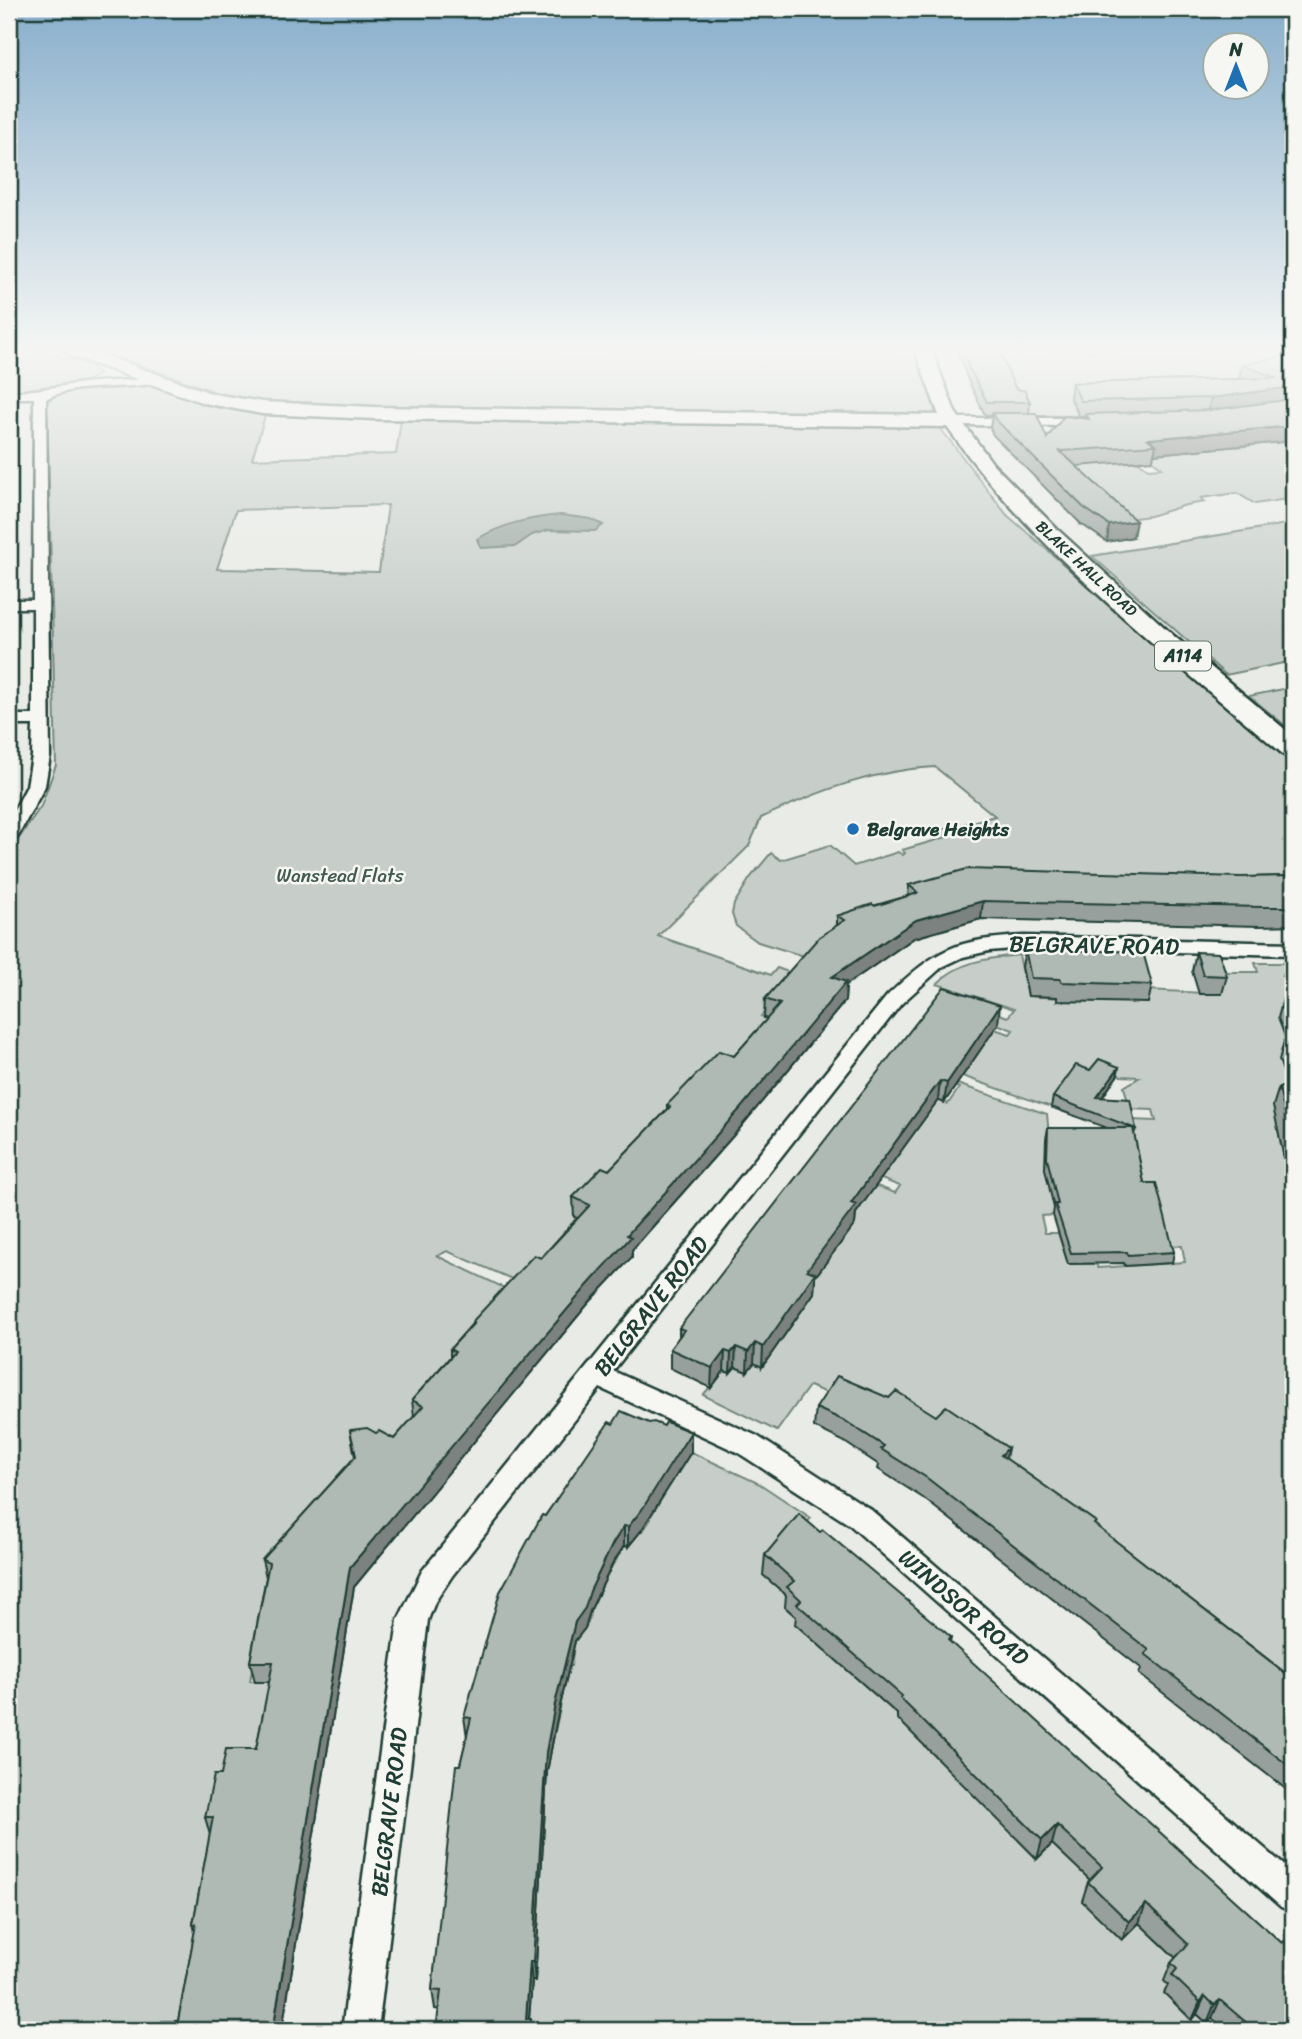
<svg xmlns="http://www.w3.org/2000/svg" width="1302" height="2039" viewBox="0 0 1302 2039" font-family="Sriracha,sans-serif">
	<rect width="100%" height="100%" fill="#e9ebe7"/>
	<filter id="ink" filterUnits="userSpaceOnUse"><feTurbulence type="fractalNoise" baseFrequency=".0143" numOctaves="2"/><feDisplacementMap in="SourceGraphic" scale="14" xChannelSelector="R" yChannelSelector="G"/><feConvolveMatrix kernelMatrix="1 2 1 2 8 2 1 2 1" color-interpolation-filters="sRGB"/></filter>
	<g filter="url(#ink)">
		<path fill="#c7cec9" stroke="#73867e" stroke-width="2" fill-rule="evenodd" d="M9,351H43L91,366L100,374L79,384L9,392Z
			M100,351H913L918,356L935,410L931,416L1007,515L1293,764V894L1037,898L813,959L758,942L736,926L732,914L734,904L750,878L771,853L781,860L830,845L854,866L898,852L903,855L905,853L902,850L947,837L940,830L995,816L935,767C873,770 816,792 761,818L749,846L658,936L771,975L777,968L813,981L773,1002L761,1016L778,1023L574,1216L607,1231L526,1285L447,1251L437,1256L570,1319L426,1426L356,1463L253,1664L250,1681L278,1682L187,2030H9V853L41,806L56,765L47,401L58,393L74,390L154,386L220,408L266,413L252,459L396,454L401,420L269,403L225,395ZM388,505L379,572L217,569L236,510Z
			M989,351H1293V366L1267,376L1079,416L993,415L985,353L1002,352Z
			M1293,440V498L1255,504L1237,493L1201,498L1205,502L1186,505L1150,516L1080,525L1061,467L1131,456L1148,469L1162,468L1145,455L1227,441L1238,447Z
			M1293,523V661L1226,675L1092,556Z
			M1293,687V732L1249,696Z
			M1019,955L1028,996L1148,1003V990L1221,994L1215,972H1258L1255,963H1293L1283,977L1293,1000L1279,1018L1293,1057V1147L1283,1154L1293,1188V1705L835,1396L809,1386L777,1431L703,1395L724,1371L730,1373L735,1367L747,1372L754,1363L762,1367L775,1348L751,1337L782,1222L840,1245L854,1225V1211L857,1212L874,1185L895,1193L900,1186L881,1179L935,1099L948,1104L959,1088L938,1080L939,1078L1047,1114L1056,1215L1041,1216L1045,1233H1058L1068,1264H1096L1098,1268L1185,1262L1182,1246L1120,1242L1117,1193L1130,1120L1156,1121L1153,1110L1130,1109L1124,1087L1140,1077L1121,1076L1107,1069L1051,1107L962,1076L991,1028L1010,1034L1013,1030L994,1023L987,1010L1008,1017L1014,1009L937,984C957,961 991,958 1019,955Z
			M691,1452L760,1484L811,1518L764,1575L793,1600L800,1620L796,1624L891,1709L940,1663L1036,1859L1092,1806L1139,1923L1181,1963L1165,1993L1191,2020L1197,2014L1207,2023L1261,1963L1226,2030H449L527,1981L535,1980L546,1773L564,1689L562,1665L571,1666L573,1653L550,1650C566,1641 591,1633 590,1612L586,1610L609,1562L615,1563L621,1550L564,1527L643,1531L651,1519L642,1515Z"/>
		<path fill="#99a6a0" stroke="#687c75" stroke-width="2" d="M561,515L591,519L603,525L595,531L549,530L532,535L516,546L481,548L477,539C505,523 529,518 561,515Z"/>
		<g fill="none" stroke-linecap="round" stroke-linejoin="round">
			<g stroke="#1f3d34" stroke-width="5">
				<path id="minor" d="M155,377L159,378V382C125,391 76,382 46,399L50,756L45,786L18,836L9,841V820L27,786L32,756L33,725H9V715H33V608H9V600H33L34,398H9V392C35,391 59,386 84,383C108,380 131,382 155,377Z
					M948,418H1086L1092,422L1086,426L952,425L948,424Z
					M1024,936L1293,943V955L1024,948L989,951L963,957L942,967L901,1004L613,1371L757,1436L870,1509L1293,1873V1912L1281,1907L850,1525L737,1452L600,1388L452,1576L435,1602L428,1620L378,2030H342L398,1620L422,1571L887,996C938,948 954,940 1024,936Z"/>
			</g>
			<g stroke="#1f3d34" stroke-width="5">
				<path id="primary" d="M66,351H91L214,394L262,402L375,407L939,415L915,351H932L955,412L993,464L1057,529L1174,636L1293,736V757L1284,755C1167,655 1035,552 947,427L375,419L262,414L204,403L69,355Z"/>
			</g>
			<use href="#minor" fill="#f6f6f2" fill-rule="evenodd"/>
			<use href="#primary" fill="#f6f6f2" fill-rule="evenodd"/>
		</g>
		<path fill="#97a09c" stroke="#1f3d34" stroke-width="2" d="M958,351H1010L1009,352L1000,353L1015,388L1030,402L1029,413L1047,438L1086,419V416H1079L1070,397L1072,383L1239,379L1242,365L1293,354V441L1154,454L1153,460L1076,466L1133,537L1107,542L1080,523L993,435L990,428L992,415H985L968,380Z
			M1293,876V925L1259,926L981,919L914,938L846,985L845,1001L740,1128L632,1250V1257L587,1305L354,1587L282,2030H159L178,2021L195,1931L193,1924L210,1835L205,1817L221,1775L256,1749L270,1682H255L250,1662L266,1577L262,1560L355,1457L350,1430L376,1433L394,1439L414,1417L412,1400L450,1357V1349L472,1324V1322L541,1258L577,1218L574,1217L573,1197L609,1170L667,1110V1105L734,1056L767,1019L764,1018L765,999L837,925V916L908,896L909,885Z
			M1025,949L1152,985L1148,1003L1057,1001V997L1028,996L1022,967Z
			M1196,952L1227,976L1222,994H1199L1192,971Z
			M1288,958H1293V1187L1283,1154L1273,1106L1279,1087L1289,1088L1279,1060L1284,1041L1287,1042L1278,1018L1283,999H1293L1283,977Z
			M998,1024L944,1103L938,1100L856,1213L855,1224L815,1277L814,1293L762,1367L754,1363L747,1372L735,1367L730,1373L724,1371L711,1388L670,1368V1349L679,1337V1328Z
			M1119,1067L1117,1076L1102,1098L1136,1129L1134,1134L1144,1183L1174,1252L1172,1263L1125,1266L1124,1263L1068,1264L1053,1215L1054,1208L1045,1169L1046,1139L1048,1128H1107L1051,1107L1053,1097L1090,1070Z
			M816,1408L1006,1459L1095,1525L1293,1679V1803L1289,1799L1292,1794L1139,1674L1141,1668L923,1498L878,1469L879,1465L843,1441L814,1427Z
			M649,1423L691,1432V1452L641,1531L628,1547L624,1546L613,1563L590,1611L585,1628L575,1641L556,1723L547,1772L535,1981H532L529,2019L435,2009L432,1990L460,1765L467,1737L464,1717L545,1516L613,1424Z
			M765,1555L951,1637L950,1642L1293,2030H1226L1212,2018L1207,2023L1197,2014L1192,2020L1164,1993L1168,1985L1164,1981L1171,1963L1176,1958L1139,1923L1122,1940L1082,1901L1088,1882L1090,1880L1052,1844L1037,1859L897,1718V1714L795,1624L796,1617L785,1607L786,1595L763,1575Z"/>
		<path fill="#7b827f" stroke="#1f3d34" stroke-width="2" d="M1293,373V401L1208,413L1211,398L1283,378Z
			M1293,426V441L1154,454L1156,445L1148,439Z
			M1136,521L1133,537L1107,542L1109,525Z
			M983,901L981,919L914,938L846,985L845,1001L740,1128L632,1250V1257L587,1305L354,1587L282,2030H273L350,1567L627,1235L832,977L916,920Z
			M1000,1005L998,1024L944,1103L947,1083Z
			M1119,1067L1117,1076L1095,1107L1097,1097Z
			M940,1081L938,1100L856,1213L855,1224L815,1277L814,1293L762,1367L763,1347L807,1270L851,1203Z
			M755,1343L754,1363L747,1372L748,1352Z
			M736,1347L735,1367L730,1373L731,1353Z
			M725,1351L724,1371L711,1388L712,1368Z
			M691,1432V1452L641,1531L628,1547V1527Z
			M1008,1448L1004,1468L1001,1455Z
			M624,1526V1546L613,1563L590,1611L585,1628L575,1641L556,1723L547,1772L535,1981L533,1962L546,1752L555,1704L575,1622L613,1543Z
			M1057,1825L1052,1844L1037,1859L1042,1840Z
			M1146,1904L1139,1923L1122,1940L1129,1922Z
			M530,1962L532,1981L528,2030L526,2019Z
			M1205,1996L1197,2014L1192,2020L1200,2002Z
			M1220,2000L1212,2018L1207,2023L1214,2005Z"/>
		<path fill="#b0bab5" stroke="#1f3d34" stroke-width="2" d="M964,351H999L1015,388L1025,391L1030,402H987L969,368Z
			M1293,354V373L1283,378L1293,381V387L1211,398L1081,401L1072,383L1277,378L1242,365Z
			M1293,399V426L1148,439L1156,445L1060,451L1136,521L1109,525L1083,507L995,419L992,413H1036L1047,438L1064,416L1089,419L1086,414L1211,410Z
			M967,869L1241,877L1293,876V907H1263L983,901L916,920L832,977L846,982L740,1109L627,1235L631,1237L587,1286L350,1567L273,2030H159L161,2021H178L196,1924H193L213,1817H205L214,1775H221L226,1749H256L273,1662H250L269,1563L262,1560L356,1456L350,1430L367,1428L376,1433L379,1431L394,1439L423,1406L412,1400L455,1352L450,1349L474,1323L472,1322L534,1255L541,1258L590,1205L573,1197L602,1167L609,1170L670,1107L667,1105L719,1051L734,1056L780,1004L765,999L819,937L845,920L837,916L872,904L875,906L918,893L909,885Z
			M1025,949L1143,952L1152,985L1061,982L1060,979L1031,978Z
			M1196,952L1219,953L1227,976L1203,975Z
			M1288,958H1293V970Z
			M944,987L1000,1005L947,1083L940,1081L851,1203L856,1205L807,1270L815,1273L763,1347L755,1343L748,1352L736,1347L731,1353L725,1351L712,1368L670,1349L684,1330L679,1328Z
			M1283,999H1293V1024Z
			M1284,1041L1293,1042V1066Z
			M1099,1059L1119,1067L1097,1097L1130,1099L1136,1129L1053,1097L1076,1065L1090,1070Z
			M1279,1087L1293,1088V1148L1289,1134Z
			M1048,1128H1133L1144,1183H1156L1174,1252L1128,1255L1127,1252L1071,1253L1055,1204H1058L1047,1158Z
			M837,1376L889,1398L896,1391L936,1416L946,1406L1008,1448L1001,1455L1096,1522L1094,1524L1293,1679V1769L1145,1654L1149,1650L927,1478L881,1449L884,1446L845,1421L816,1408Z
			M621,1411L649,1423L654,1422L664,1426L666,1422L691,1432L641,1511L628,1527L624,1526L613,1543L590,1591L585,1608L575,1622L555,1704L546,1752L533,1962H530L526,2019H531V2030H436L441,1991L432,1990L456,1765H460L471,1718L464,1717L500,1592L542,1515L545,1516L609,1422L613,1424Z
			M799,1514L820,1532L823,1530L951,1637L948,1640L1282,1943L1284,1941L1293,1949V2030H1255L1220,2000L1214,2005L1205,1996L1200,2002L1172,1975L1177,1969L1171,1963L1188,1944L1146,1904L1129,1922L1088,1882L1102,1867L1057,1825L1042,1840L900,1698L902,1696L797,1604L801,1600L787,1587L794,1581L765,1555Z"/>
	</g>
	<linearGradient id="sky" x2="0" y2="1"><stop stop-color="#88aecb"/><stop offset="0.55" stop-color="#f5f6f4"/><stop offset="1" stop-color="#f5f6f4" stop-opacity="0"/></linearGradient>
	<rect width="1302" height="636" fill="url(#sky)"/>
	<circle fill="#1f6fb2" stroke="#f6f6f2" stroke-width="2.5" cx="853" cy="829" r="7"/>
	<g text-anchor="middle" stroke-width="5" stroke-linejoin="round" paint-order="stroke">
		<g font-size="16" fill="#1f3d34" stroke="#f6f6f2">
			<text transform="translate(1087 568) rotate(43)" y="6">BLAKE HALL ROAD</text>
		</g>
		<rect fill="#f6f6f2" stroke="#60746d" stroke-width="2" x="1155" y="641.5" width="56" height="29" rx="5"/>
		<g font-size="18" font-weight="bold" fill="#1f3d34">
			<text x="1183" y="662">A114</text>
		</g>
		<g font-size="19" font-weight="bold" fill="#1f3d34" stroke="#f6f6f2" text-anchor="start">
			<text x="867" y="836">Belgrave Heights</text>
		</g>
		<g font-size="19" fill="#415a52" stroke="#f6f6f2">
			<text x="340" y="882">Wanstead Flats</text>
		</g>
		<g font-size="23" fill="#1f3d34" stroke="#f6f6f2">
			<text transform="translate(1094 945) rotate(1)" y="8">BELGRAVE ROAD</text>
			<text transform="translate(651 1306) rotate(-52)" y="8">BELGRAVE ROAD</text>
			<text transform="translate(964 1607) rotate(41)" y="8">WINDSOR ROAD</text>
			<text transform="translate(389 1812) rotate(-83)" y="8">BELGRAVE ROAD</text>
		</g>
	</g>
	<rect width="1302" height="2039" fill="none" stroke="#f6f6f2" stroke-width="35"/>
	<rect x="18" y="18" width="1267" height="2004" fill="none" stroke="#1f3d34" stroke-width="2.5" filter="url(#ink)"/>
	<g transform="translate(1236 66)"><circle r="33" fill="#f6f6f2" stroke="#a0aca6" stroke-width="2"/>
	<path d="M0-5L12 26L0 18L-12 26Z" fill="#1f6fb2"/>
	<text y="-10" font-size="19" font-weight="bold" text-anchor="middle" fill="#1f3d34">N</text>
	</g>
</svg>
